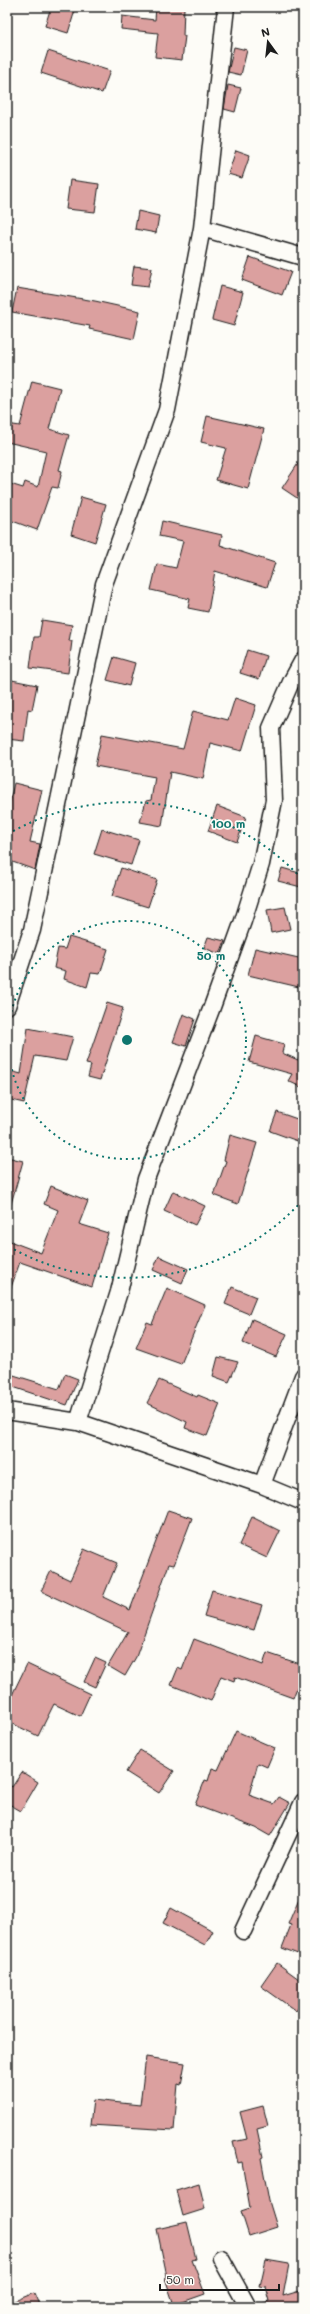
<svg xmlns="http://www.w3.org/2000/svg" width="310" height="2314" viewBox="0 0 310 2314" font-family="Mali,sans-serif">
	<rect width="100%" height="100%" fill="#fdfcf7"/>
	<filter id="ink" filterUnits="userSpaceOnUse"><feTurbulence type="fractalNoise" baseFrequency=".025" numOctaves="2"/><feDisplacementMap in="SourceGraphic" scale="8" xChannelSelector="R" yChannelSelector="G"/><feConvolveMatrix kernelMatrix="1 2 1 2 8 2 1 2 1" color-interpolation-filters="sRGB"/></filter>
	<g filter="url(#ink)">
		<path fill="#dba09f" stroke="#1c1c1c" d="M51,7H76L68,33L45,26Z
			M156,7H184L183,36H185L182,60L155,57L158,33L121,29L122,16L155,20Z
			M234,47L247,50L241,75L228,72Z
			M48,51L110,71L102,93L41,73Z
			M228,85L241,88L235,112L224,109Z
			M236,150L250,155L242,178L228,174Z
			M70,180L99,184L95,212L66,209Z
			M138,211L159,216L156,233L135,229Z
			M250,257L291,272L282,295L242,280Z
			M134,266L152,268L148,287L131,285Z
			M220,286L243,292L234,326L212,320Z
			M17,288L95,301L140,311L134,339L89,329L90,326L12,312Z
			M32,381L60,388L49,429L69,435L59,470L62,471L58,488L52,487L37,530L7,519V483L23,488L25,482L38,487L46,451L7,442V424L20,426Z
			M207,416L264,429L248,489L216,480L226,448L201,442Z
			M303,456V502L282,488Z
			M81,497L106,504L95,542L71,534Z
			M162,521L222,535L220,545L275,563L267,587L215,571L208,612L188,608L190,599L151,590L157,564L176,568L183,541L159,536Z
			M42,620L72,625L69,641H72L68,673L30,668L34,637H39Z
			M247,650L266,656L259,679L240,673Z
			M114,657L135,663L129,686L107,680Z
			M7,679L37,685L32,710L28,709L24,741L7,739Z
			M235,698L256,705L242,751L210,743L203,779L170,772L162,826L140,822L146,801L151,800L155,777L95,766L102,734L183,749L193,711L228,720Z
			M14,783L42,790L30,842L40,844L35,870L7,860V814Z
			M217,806L246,817L237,842L208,831Z
			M102,829L139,840L131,865L94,854Z
			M121,868L157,880L148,907L112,896Z
			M282,868L303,874L301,887L278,881Z
			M285,907L290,929L271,933L267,910Z
			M69,937L108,949L100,974L91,973L87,987L64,979L66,971L54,968L58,948L65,949Z
			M208,937L225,941L220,954L204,948Z
			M255,948L303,959V988L248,975Z
			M107,1003L123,1008L100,1080L88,1077L91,1065L86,1064Z
			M183,1014L195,1019L186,1046L173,1042Z
			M28,1028L73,1037L66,1061L35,1056L24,1103L7,1099V1070L21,1074Z
			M256,1036L284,1044L282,1053L298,1060L303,1048V1088L288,1081L292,1074L249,1062Z
			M277,1112L303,1121V1143L270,1131Z
			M230,1135L257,1143L238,1204L214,1195L226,1161L224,1160Z
			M7,1157L23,1161L11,1204L7,1203Z
			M51,1186L88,1201L79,1224L108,1233L92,1287L20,1262L9,1293H7V1240L41,1253L58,1210L44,1204Z
			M173,1191L205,1206L195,1225L164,1211Z
			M159,1256L188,1269L182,1283L153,1270Z
			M232,1287L256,1297L249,1314L225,1304Z
			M167,1288L205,1305L181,1364L136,1348L147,1322L152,1324Z
			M252,1319L287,1334L276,1357L243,1343Z
			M218,1357L238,1362L229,1382L213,1376Z
			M7,1373L59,1389L65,1374L78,1379L67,1405L7,1385Z
			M159,1380L197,1397L198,1395L220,1404L207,1436L185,1428L187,1422L147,1403Z
			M168,1510L192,1518L174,1565L169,1564L136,1657L125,1676L108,1666L128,1632L41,1591L51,1571L70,1580L84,1549L117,1563L103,1597L130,1610Z
			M252,1517L280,1531L267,1558L239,1545Z
			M212,1590L262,1605L254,1630L204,1616Z
			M194,1639L263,1665L267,1653L303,1665V1672L293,1698L235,1677L234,1681L221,1676L211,1701L171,1685L178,1668L182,1670Z
			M95,1658L106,1663L95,1687L84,1682Z
			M27,1664L90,1694L80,1716L54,1704L38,1736L7,1721V1692L12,1695Z
			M236,1731L275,1748L267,1767L258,1763L249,1795L274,1804L279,1797L290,1803L270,1836L256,1828L195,1805L205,1780L208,1781L212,1768L218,1770Z
			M140,1750L174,1771L159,1793L126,1772Z
			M22,1772L38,1782L21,1811L7,1803V1783L12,1787Z
			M303,1889V1956L282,1948L291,1925L288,1924Z
			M171,1908L213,1931L205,1945L163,1923Z
			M277,1963L303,1982V2001L296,2011L261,1986Z
			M146,2057L185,2063L181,2085L178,2084L174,2130L90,2125L93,2100L140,2105Z
			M263,2106L268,2126L257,2129L263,2157L261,2158L269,2201L277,2227L249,2236L241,2211L250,2208L242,2162L238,2163L233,2142L247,2139L240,2112Z
			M199,2183L205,2209L183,2216L176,2190Z
			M187,2222L196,2259L192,2260L205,2294L174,2305L165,2278L167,2277L157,2229Z
			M266,2260L289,2264L283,2296L303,2290V2307H259L258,2305L270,2301L266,2287L260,2286Z
			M34,2293L40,2307H7V2304Z"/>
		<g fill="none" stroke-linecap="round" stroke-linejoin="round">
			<g stroke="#1c1c1c" stroke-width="19">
				<path id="street" d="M202,228L303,257
					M7,1006L32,930L104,584L167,410L202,228L226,7
					M7,1411L78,1422L262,1485L303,1502
					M78,1422L119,1292L146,1179L212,1007L243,921L261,864L274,800L271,728L291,682L303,660
					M262,1485L303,1376
					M243,1931L303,1802
					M221,2258L248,2307"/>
			</g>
			<use href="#street" stroke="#fdfcf7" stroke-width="16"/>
		</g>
	</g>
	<g fill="none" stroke="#0f766e" stroke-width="2" stroke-dasharray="2 4">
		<circle cx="127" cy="1040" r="119"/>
		<path d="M302 1201A238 238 0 0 1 8 1246M8 834A238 238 0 0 1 302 879"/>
	</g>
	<circle cx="127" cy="1040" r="6" fill="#0f766e" stroke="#fdfcf7" stroke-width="2"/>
	<g font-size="12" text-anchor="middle" font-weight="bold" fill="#0f766e" stroke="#fdfcf7" stroke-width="3.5" stroke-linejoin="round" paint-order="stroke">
		<text x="228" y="828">100 m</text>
		<text x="211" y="960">50 m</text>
	</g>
	<rect width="310" height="2314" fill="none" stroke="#fdfcf7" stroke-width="24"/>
	<rect x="12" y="12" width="286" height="2290" fill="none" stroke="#1c1c1c" stroke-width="1.5" filter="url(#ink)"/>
	<g transform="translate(268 42) rotate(345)" stroke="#fdfcf7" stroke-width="3" paint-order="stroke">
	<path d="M0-3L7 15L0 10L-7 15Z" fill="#1c1c1c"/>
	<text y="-6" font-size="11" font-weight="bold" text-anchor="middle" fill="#1c1c1c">N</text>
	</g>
	<path d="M160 2284v6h119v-6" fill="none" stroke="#1c1c1c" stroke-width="2"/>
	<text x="166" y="2284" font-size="12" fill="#1c1c1c" stroke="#fdfcf7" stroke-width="3" paint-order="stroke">50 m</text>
</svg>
